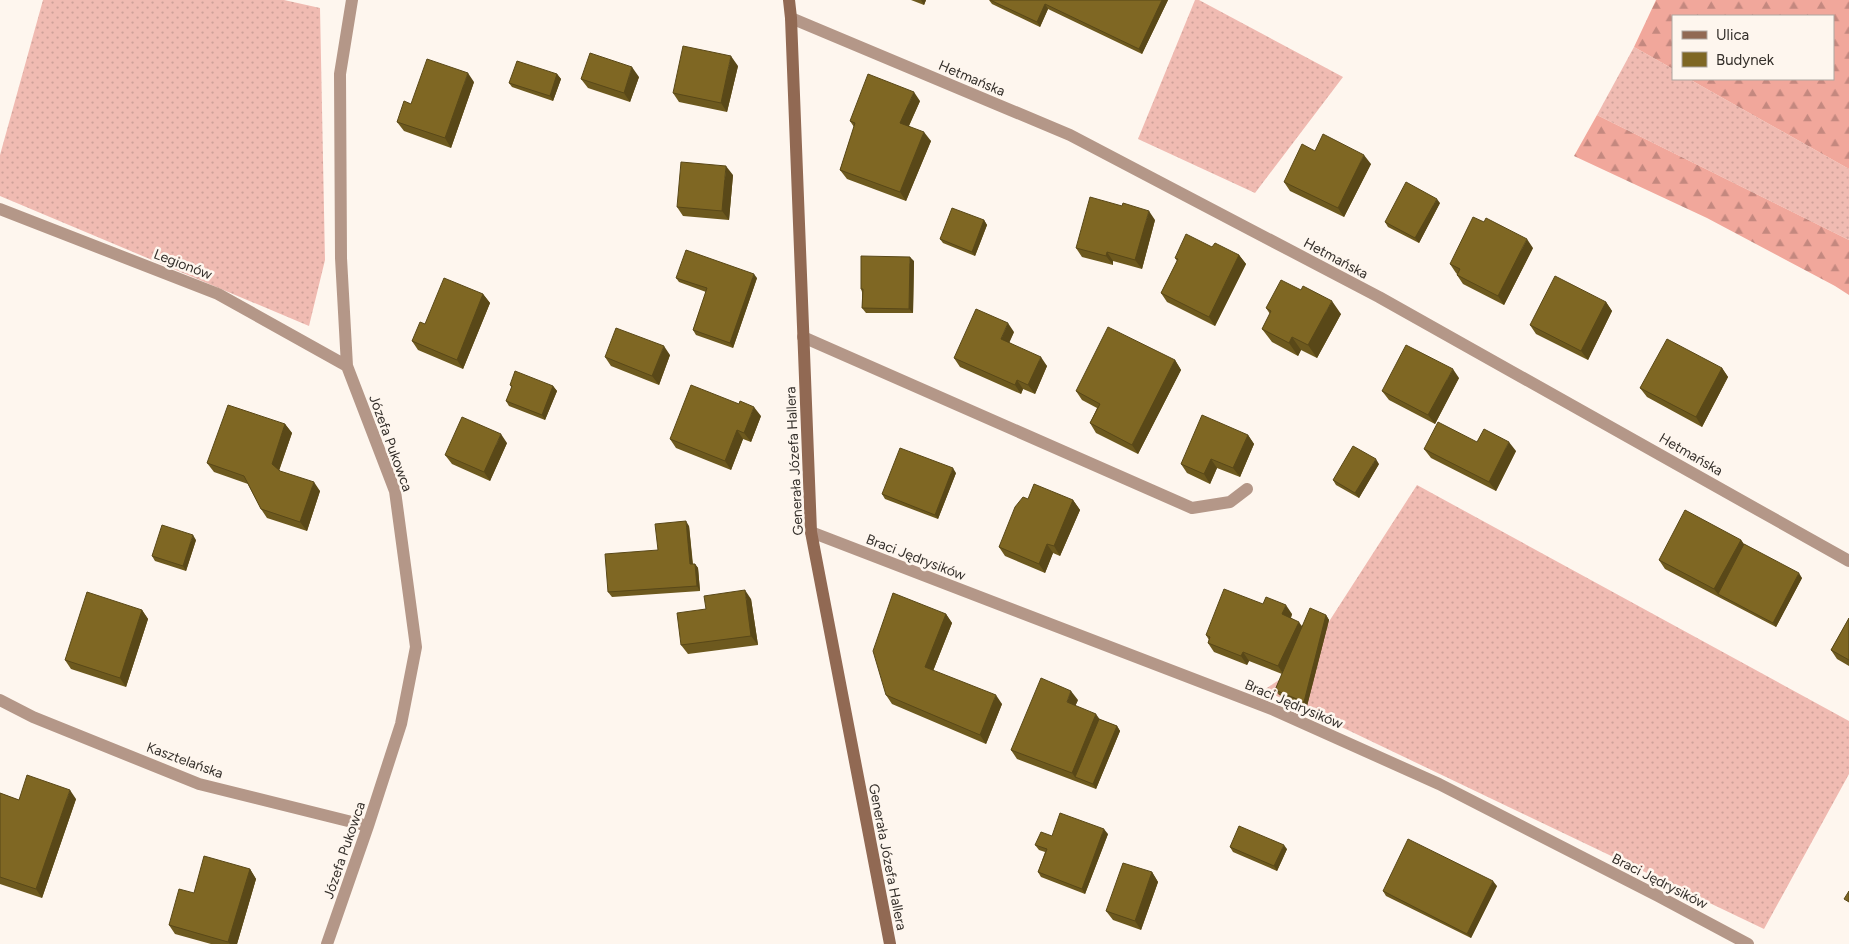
<svg xmlns="http://www.w3.org/2000/svg" width="1849" height="944" viewBox="0 0 1849 944" font-family="Figtree,sans-serif">
	<defs>
		<pattern id="grass-dots" width="8" height="8" patternUnits="userSpaceOnUse" patternTransform="scale(1.25)"><rect width="8" height="8" fill="#f0bbb2"/><path d="M2 2h.1M6 6h.1" fill="none" stroke="#cea199" stroke-width="1.8" stroke-linecap="round"/></pattern>
		<pattern id="forest-firs" width="22" height="20" patternUnits="userSpaceOnUse" patternTransform="scale(1.25)"><rect width="22" height="20" fill="#f1a79b"/><path d="M5 1l3.5 6h-7zM16 11l3.5 6h-7z" fill="#c4887f"/></pattern>
	</defs>
	<rect width="100%" height="100%" fill="#fef6ee"/>
	<path fill="url(#grass-dots)" d="M43,0H284L320,8L325,260L309,326L0,196V155Z
		M1195,0H1199L1343,77L1255,193L1138,139Z
		M1634,47L1673,69V79H1689L1849,169V240L1597,115Z
		M1417,485L1849,721V774L1764,929L1264,690L1301,665Z"/>
	<path fill="url(#forest-firs)" d="M1656,0H1849V169L1689,79H1833V16H1673V69L1634,47Z
		M1597,115L1849,240V295L1835,286L1707,218L1574,156Z"/>
	<g fill="none" stroke-linecap="round" stroke-linejoin="round">
		<path stroke="#b49788" stroke-width="12" d="M803,337L1192,508L1230,502L1247,489"/>
		<path stroke="#b49788" stroke-width="12" d="M791,18L1070,135L1379,297L1849,561
			M0,209L218,294L347,366
			M811,532L1274,710L1439,784L1658,896L1748,944
			M0,700L33,717L199,784L368,826
			M327,944L368,826L401,724L416,647L395,491L347,366L341,258L340,74L352,0"/>
		<path stroke="#916953" stroke-width="12" d="M789,0L791,18L811,532L890,944"/>
	</g>
	<path fill="#6d591e" d="M911,0H926L924,5Z
		M989,0H1168L1142,54L1048,9L1040,27L992,4Z
		M738,66L727,112L679,102L673,93Z
		M557,74L561,79L553,101L512,87L509,83Z
		M639,77L630,102L588,88L581,79Z
		M474,82L451,148L404,131L397,122L411,104Z
		M920,101L909,126L931,141L906,201L847,179L840,170L854,127L850,121Z
		M1315,151L1371,164L1344,217L1290,191L1284,182Z
		M733,175L729,220L683,216L677,207Z
		M1440,203L1419,243L1388,227L1385,222Z
		M984,220L987,225L975,256L943,243L940,239Z
		M1155,220L1142,269L1113,261V265L1082,257L1076,248Z
		M1212,247L1239,255L1246,264L1215,326L1167,302L1161,293L1177,261L1175,258Z
		M1533,248L1504,305L1463,284L1457,275V274L1456,273L1450,264Z
		M914,261L913,313H866L862,308V292L861,289Z
		M676,278H757L733,348L696,335L693,330L706,292L679,282Z
		M483,294L490,303L463,369L418,350L412,341Z
		M1606,302L1612,311L1588,360L1536,334L1530,325Z
		M1266,308L1341,314L1317,358L1301,350L1298,356L1272,342L1262,329L1270,314Z
		M1014,332L1009,342L1047,366L1035,394L1023,389L1021,394L960,367L954,358Z
		M670,355L659,385L611,366L605,357Z
		M1175,360L1181,370L1138,454L1096,433L1090,423L1097,408L1082,400L1076,391Z
		M1722,368L1728,377L1702,427L1647,397L1640,388Z
		M1459,378L1435,424L1389,400L1382,391Z
		M510,385L553,386L557,391L545,420L509,406L506,401L512,388Z
		M761,416L751,442L743,439L731,470L676,448L670,439Z
		M285,424L292,433L279,471L320,491L307,531L267,518L261,509L248,484L214,472L207,463Z
		M1248,435L1254,444L1240,477L1217,468L1210,484L1187,473L1181,464Z
		M1477,442L1516,451L1496,491L1431,458L1424,449Z
		M507,443L490,481L452,464L445,455Z
		M1379,464L1359,498L1336,485L1333,480Z
		M956,473L938,519L885,499L882,494Z
		M1028,499L1073,500L1080,510L1060,556L1053,553L1045,573L1005,556L999,547Z
		M689,526L693,564H695L698,568L700,591L612,597L608,592Z
		M196,540L186,571L155,561L152,556Z
		M1741,540L1744,544L1802,578L1776,627L1665,569L1659,560Z
		M751,599L758,645L688,654L681,645L706,609Z
		M1263,604L1292,614L1291,618L1302,626L1326,615L1329,620L1307,706L1279,695L1275,690L1282,674L1249,661L1247,665L1214,652L1208,643L1209,640L1206,635Z
		M142,610L148,619L126,687L71,669L65,660Z
		M946,614L952,623L933,671L1002,704L986,744L892,704L886,695Z
		M1849,618V666L1837,659L1831,650Z
		M1078,700L1075,706L1099,719L1117,726L1120,731L1096,789L1017,759L1011,750Z
		M0,793L19,800L76,799L42,898L0,884Z
		M1108,834L1085,894L1041,877L1038,872L1045,852L1039,850L1035,845L1052,836Z
		M1230,847L1287,849L1277,871L1233,852Z
		M250,869L256,879L237,944H211L175,934L169,925L194,893Z
		M1152,872L1158,882L1141,930L1113,920L1106,911Z
		M1497,886L1471,938L1386,896L1383,891Z"/>
	<path fill="#594818" d="M921,0H926L924,5Z
		M1162,0H1168L1142,54L1139,49Z
		M1045,4L1048,9L1040,27L1037,22Z
		M731,56L738,66L727,112L721,103Z
		M632,67L639,77L630,102L624,93Z
		M468,73L474,82L451,148L445,138Z
		M557,74L561,79L553,101L550,96Z
		M914,92L920,101L906,132L900,123Z
		M924,132L931,141L906,201L900,192Z
		M1364,155L1371,164L1344,217L1338,208Z
		M726,166L733,175L729,220L722,211Z
		M1437,199L1440,203L1419,243L1415,238Z
		M1149,211L1155,220L1142,269L1135,260Z
		M984,220L987,225L975,256L972,252Z
		M1527,239L1533,248L1504,305L1498,296Z
		M1107,252L1113,261V265L1106,256Z
		M1239,255L1246,264L1215,326L1209,317Z
		M910,257L914,261L913,313L909,309Z
		M754,274L757,278L733,348L730,343Z
		M483,294L490,303L463,369L457,360Z
		M1332,301L1341,314L1317,358L1308,345Z
		M1606,302L1612,311L1588,360L1581,351Z
		M1008,323L1014,332L1007,348L1001,339Z
		M1292,337L1301,350L1298,356L1289,343Z
		M664,346L670,355L659,385L652,376Z
		M1041,357L1047,366L1035,394L1028,385Z
		M1175,360L1181,370L1138,454L1132,445Z
		M1722,368L1728,377L1702,427L1696,417Z
		M1453,369L1459,378L1435,424L1428,415Z
		M1017,380L1023,389L1021,394L1015,385Z
		M553,386L557,391L545,420L542,415Z
		M754,407L761,416L751,442L744,433Z
		M285,424L292,433L278,473L272,464Z
		M737,430L743,439L731,470L725,461Z
		M501,434L507,443L490,481L484,472Z
		M1248,435L1254,444L1240,477L1233,468Z
		M1509,442L1516,451L1496,491L1489,482Z
		M1211,459L1217,468L1210,484L1204,474Z
		M1376,459L1379,464L1359,498L1355,493Z
		M953,468L956,473L938,519L935,515Z
		M314,482L320,491L307,531L300,522Z
		M1073,500L1080,510L1060,556L1054,546Z
		M686,521L689,526L693,569L690,564Z
		M193,535L196,540L186,571L183,566Z
		M1741,540L1747,549L1718,594L1714,589Z
		M1047,544L1053,553L1045,573L1039,564Z
		M695,564L698,568L700,591L697,586Z
		M1799,573L1802,578L1776,627L1773,623Z
		M745,590L751,599L758,645L751,636Z
		M1286,605L1292,614L1289,623L1282,614Z
		M142,610L148,619L126,687L120,678Z
		M946,614L952,623L931,676L925,667Z
		M1326,615L1329,620L1307,706L1304,702Z
		M1299,622L1305,631L1284,675L1278,666Z
		M1243,652L1249,661L1247,665L1241,656Z
		M1071,691L1078,700L1073,711L1067,702Z
		M996,695L1002,704L986,744L980,735Z
		M1096,714L1103,724L1075,777L1072,773Z
		M1117,726L1120,731L1096,789L1093,784Z
		M70,790L76,799L42,898L36,889Z
		M1104,829L1108,834L1085,894L1082,889Z
		M1284,845L1287,849L1277,871L1274,866Z
		M250,869L256,879L237,944H230L228,942Z
		M1152,872L1158,882L1141,930L1135,921Z
		M1493,881L1497,886L1471,938L1467,934Z"/>
	<path fill="#7f6723" stroke="#594818" d="M990,0H1162L1139,49L1045,4L1037,22Z
		M683,46L731,56L721,103L673,93Z
		M590,53L632,67L624,93L581,79Z
		M427,59L468,73L445,138L397,122L404,101L411,104Z
		M517,61L557,74L550,96L509,83Z
		M868,74L914,92L900,123L924,132L900,192L840,170L855,123L850,121Z
		M1323,134L1364,155L1338,208L1284,182L1302,144L1315,151Z
		M681,162L726,166L722,211L677,207Z
		M1406,182L1437,199L1415,238L1385,222Z
		M1090,197L1122,206L1123,203L1149,211L1135,260L1107,252L1106,256L1076,248Z
		M952,208L984,220L972,252L940,239Z
		M1473,217L1484,222L1486,218L1527,239L1498,296L1457,275L1460,269L1450,264Z
		M1186,234L1212,247L1215,243L1239,255L1209,317L1161,293L1178,259L1175,258Z
		M686,250L754,274L730,343L693,330L707,288L676,278Z
		M861,256L910,257L909,309L862,308L863,289H861Z
		M1555,276L1606,302L1581,351L1530,325Z
		M444,278L483,294L457,360L412,341L420,322L425,324Z
		M1281,280L1301,290L1303,286L1332,301L1308,345L1292,337L1289,343L1262,329L1271,311L1266,308Z
		M976,309L1008,323L1001,339L1041,357L1028,385L1017,380L1015,385L954,358Z
		M1108,327L1175,360L1132,445L1090,423L1100,404L1076,391Z
		M616,328L664,346L652,376L605,357Z
		M1667,339L1722,368L1696,417L1640,388Z
		M1406,345L1453,369L1428,415L1382,391Z
		M515,371L553,386L542,415L506,401L512,386L510,385Z
		M691,385L739,404L740,401L754,407L744,433L737,430L725,461L670,439Z
		M228,405L285,424L272,464L280,471L314,482L300,522L261,509L244,476L207,463Z
		M1202,415L1248,435L1233,468L1211,459L1204,474L1181,464Z
		M462,417L501,434L484,472L445,455Z
		M1438,422L1477,442L1484,429L1509,442L1489,482L1424,449Z
		M1353,446L1376,459L1355,493L1333,480Z
		M900,448L953,468L935,515L882,494Z
		M1034,484L1073,500L1054,546L1047,544L1039,564L999,547L1015,507L1023,497L1028,499Z
		M1685,510L1741,540L1714,589L1659,560Z
		M686,521L690,564H695L697,586L608,592L605,554L658,550L655,524Z
		M162,525L193,535L183,566L152,556Z
		M1744,544L1799,573L1773,623L1718,594Z
		M1224,589L1263,604L1266,597L1286,605L1282,614L1299,622L1278,666L1243,652L1241,656L1208,643L1210,637L1206,635Z
		M745,590L751,636L681,645L677,613L706,609L704,596Z
		M87,592L142,610L120,678L65,660Z
		M893,593L946,614L925,667L996,695L980,735L886,695L873,651Z
		M1310,608L1326,615L1304,702L1275,690Z
		M1849,618V660L1831,650Z
		M1041,678L1071,691L1067,702L1096,714L1072,773L1011,750Z
		M1099,719L1117,726L1093,784L1075,777Z
		M27,775L70,790L36,889L0,877V793L19,800Z
		M1060,813L1104,829L1082,889L1038,872L1047,849L1035,845L1041,832L1052,836Z
		M1239,826L1284,845L1274,866L1230,847Z
		M1408,839L1493,881L1467,934L1383,891Z
		M204,856L250,869L228,942L169,925L179,889L194,893Z
		M1123,863L1152,872L1135,921L1106,911Z
		M1849,891V902L1844,899Z"/>
	<g text-anchor="middle" stroke-width="5" stroke-linejoin="round" paint-order="stroke">
		<g font-size="14" fill="#342f2a" stroke="#fef6ee">
			<text transform="translate(972 78) rotate(23)" y="5">Hetmańska</text>
			<text transform="translate(1336 258) rotate(28)" y="5">Hetmańska</text>
			<text transform="translate(183 264) rotate(21)" y="5">Legionów</text>
			<text transform="translate(391 443) rotate(70)" y="5">Józefa Pukowca</text>
			<text transform="translate(1691 454) rotate(30)" y="5">Hetmańska</text>
			<text transform="translate(794 461) rotate(-93)" y="5">Generała Józefa Hallera</text>
			<text transform="translate(916 557) rotate(21)" y="5">Braci Jędrysików</text>
			<text transform="translate(1294 704) rotate(23)" y="5">Braci Jędrysików</text>
			<text transform="translate(185 760) rotate(20)" y="5">Kasztelańska</text>
			<text transform="translate(344 850) rotate(-71)" y="5">Józefa Pukowca</text>
			<text transform="translate(888 857) rotate(79)" y="5">Generała Józefa Hallera</text>
			<text transform="translate(1660 881) rotate(27)" y="5">Braci Jędrysików</text>
		</g>
	</g>
	<rect x="1672" y="15" width="162" height="65" fill="#fef6ee" stroke="#ada6a0"/>
	<rect x="1682" y="31" width="25" height="8" fill="#916953" stroke="#ada6a0"/>
	<text x="1716" y="40" font-size="15" fill="#342f2a">Ulica</text>
	<rect x="1682" y="52" width="25" height="15" fill="#7f6723" stroke="#ada6a0"/>
	<text x="1716" y="65" font-size="15" fill="#342f2a">Budynek</text>
</svg>
